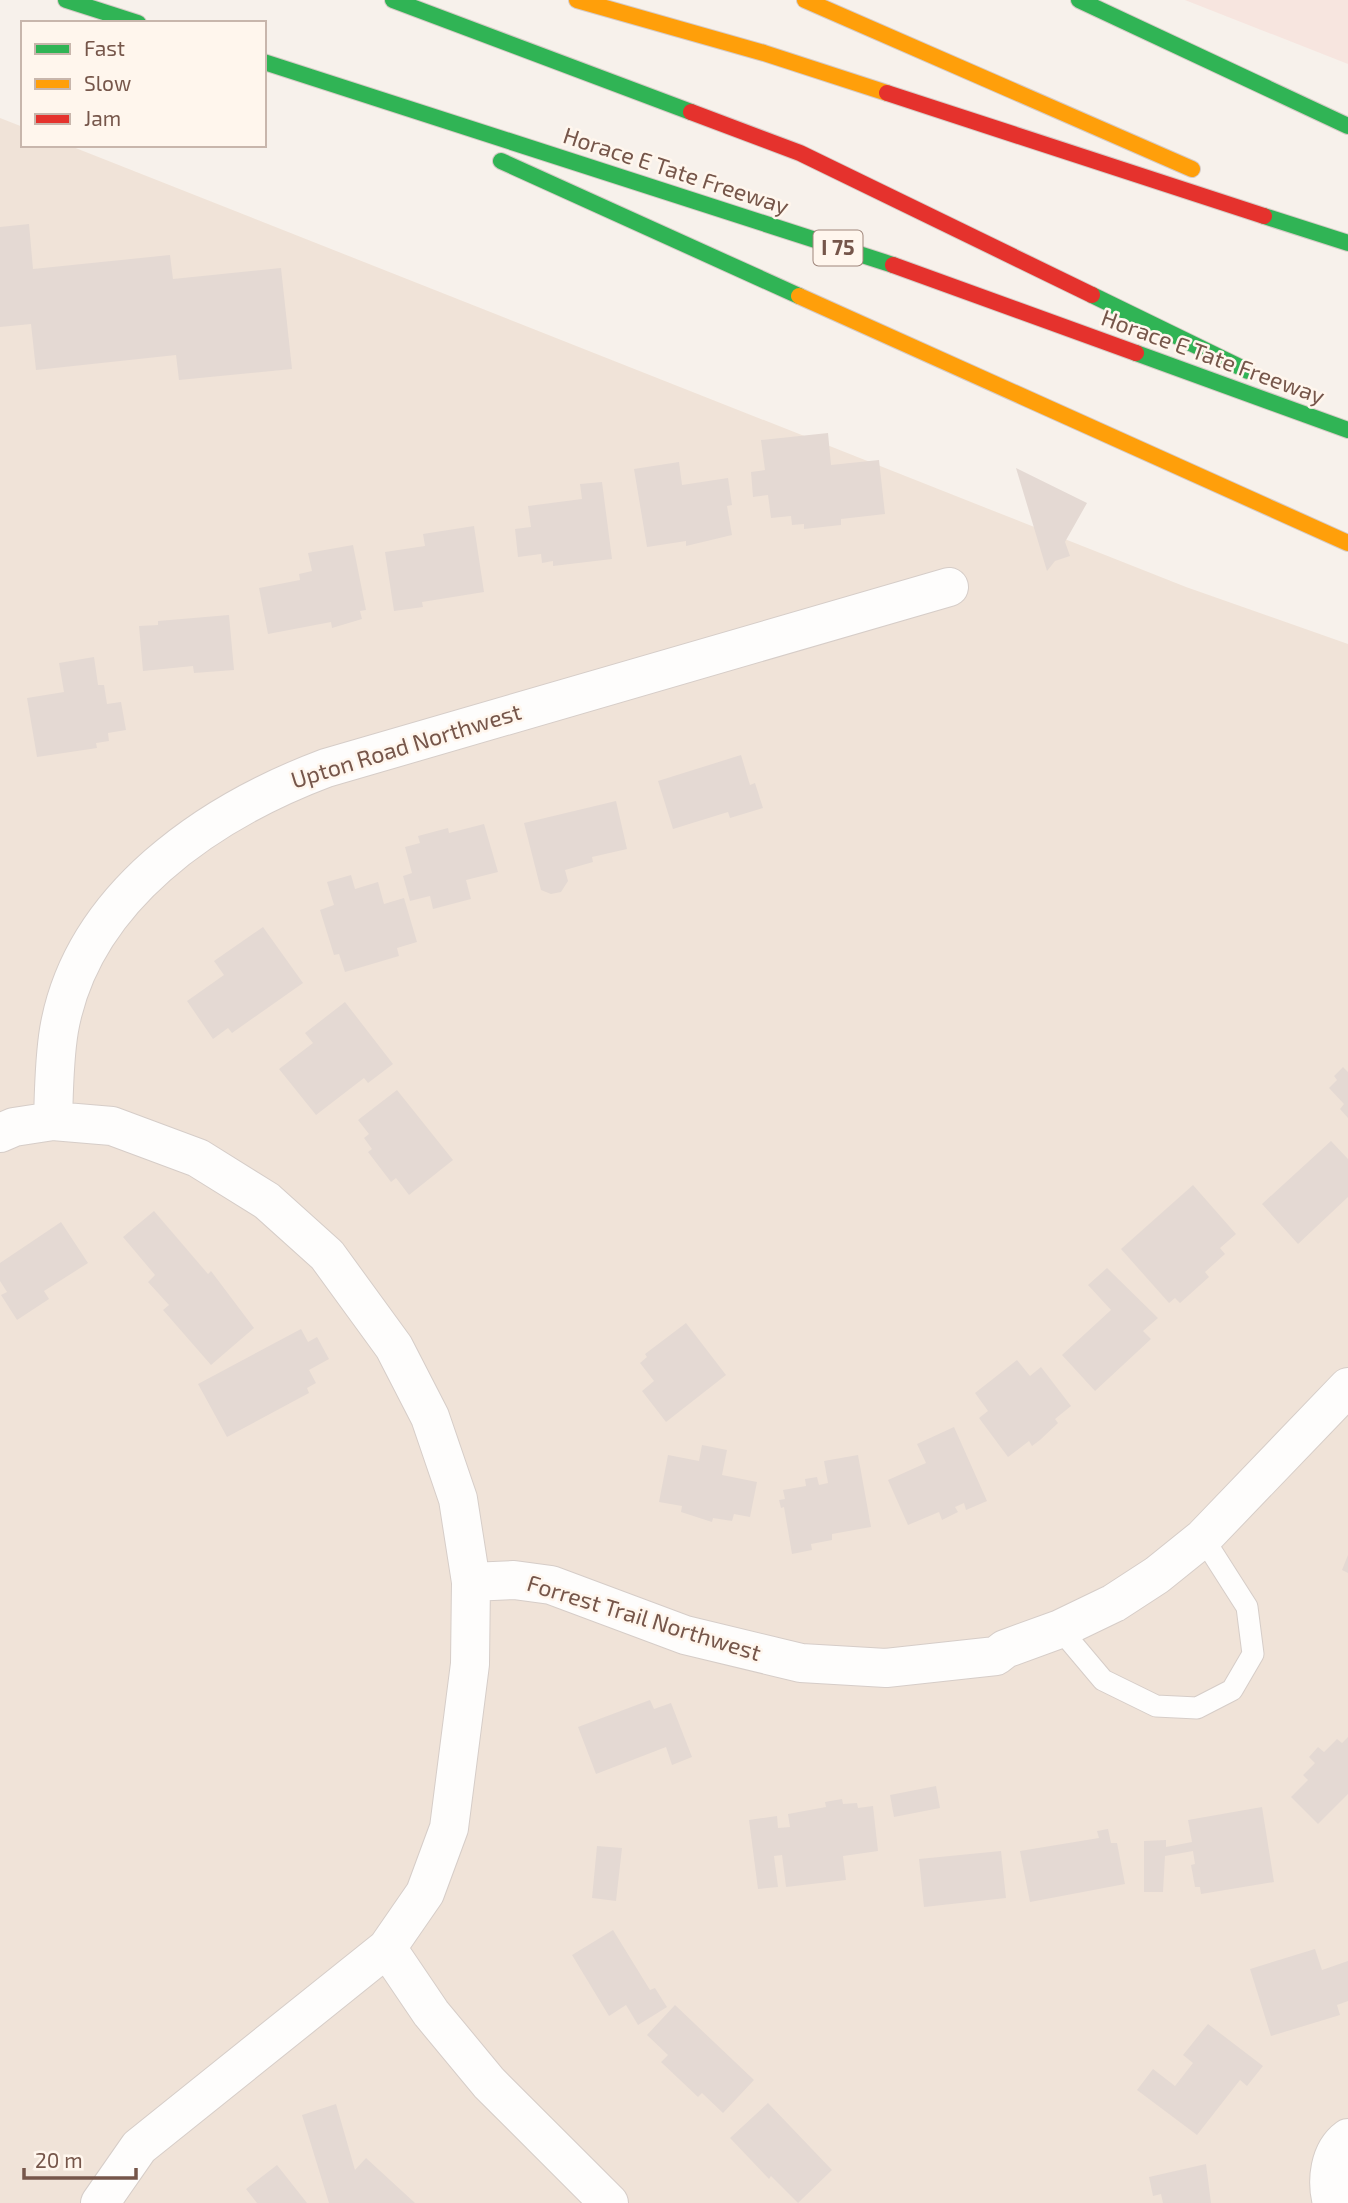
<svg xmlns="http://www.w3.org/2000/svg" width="1348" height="2203" viewBox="0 0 1348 2203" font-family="'Exo 2',sans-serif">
	<rect width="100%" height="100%" fill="#f7f1eb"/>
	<path fill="#f0e3d8" d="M0,118L23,127V145H68L1186,587L1348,644V2203H0Z"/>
	<path fill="#f7e5df" d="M1185,0H1348V64Z"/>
	<path fill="#e4d9d3" d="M29,224L33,269L170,255L173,279L281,268L292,369L179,380L176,355L36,370L31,324L0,327V227Z
		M828,433L831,465L879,460L885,514L841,519V525L804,529V524L792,525L791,516L771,518L768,495L753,497L751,472L765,470L761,440Z
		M679,462L682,485L728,478L732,505L727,506L732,535L686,546V541L647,547L634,469Z
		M1016,468L1087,503L1065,542L1070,556L1055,561L1047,571Z
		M602,482L612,559L553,566V561L542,563L541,554L518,557L515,529L531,527L528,506L582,499L580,484Z
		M474,526L484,592L422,602L423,607L394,611L385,552L425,546L423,534Z
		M353,545L366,610L360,611L362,619L332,628L331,622L268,634L259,588L300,580L299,574L312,571L308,553Z
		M229,615L234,670L194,673L193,666L143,671L139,626L158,625V621Z
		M94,657L98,685H104L107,704L121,702L126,730L108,733L109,741L96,743L97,748L37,757L27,698L64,692L59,663Z
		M741,755L750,785L755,783L763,808L730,818L728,812L673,829L658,781Z
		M616,801L627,849L592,857L593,862L565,870L568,881L561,892L551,894L541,890L524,823Z
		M484,824L498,872L466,880L471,899L433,909L430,896L410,901L403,876L412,873L405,847L420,843L418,836L448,828L449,833Z
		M351,875L355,889L378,882L384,904L404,898L417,942L397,948L399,956L345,972L339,954L334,955L320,910L334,905L327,882Z
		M263,927L303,983L232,1033L228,1028L213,1039L187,1001L224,975L214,961Z
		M345,1002L393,1064L368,1083L364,1078L316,1115L279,1069L313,1043L305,1033Z
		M1343,1067L1348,1072V1118L1340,1109L1344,1104L1329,1088L1337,1080L1334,1076Z
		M397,1090L453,1160L409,1195L396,1178L391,1182L368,1152L372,1149L364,1138L369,1134L358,1120Z
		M1331,1141L1348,1159V1197L1298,1244L1262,1204Z
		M1193,1185L1236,1234L1220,1248L1225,1254L1205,1272L1209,1277L1180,1303L1175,1298L1169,1303L1121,1249Z
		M154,1211L208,1274L211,1271L254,1328L211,1365L163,1310L169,1305L148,1282L155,1275L123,1237Z
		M61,1222L88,1263L44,1291L49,1299L17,1320L1,1295L7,1292L0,1281V1263Z
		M1107,1268L1158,1318L1143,1331L1151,1339L1095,1391L1062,1355L1111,1310L1088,1285Z
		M686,1323L726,1375L666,1422L642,1391L654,1381L640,1363L647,1357L645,1354Z
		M301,1329L308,1342L317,1337L329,1359L309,1370L316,1383L307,1388L309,1393L227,1437L198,1384Z
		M1017,1360L1030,1376L1041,1367L1071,1406L1055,1419L1058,1423L1040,1440L1032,1446L1029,1441L1008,1457L979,1418L988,1411L975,1393Z
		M954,1427L987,1501L966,1510L964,1503L955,1507L958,1512L942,1520L939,1512L908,1525L888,1480L926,1463L917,1444Z
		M702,1445L727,1450L722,1475L757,1482L750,1517L734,1514L732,1521L713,1518L712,1522L681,1512L682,1506L659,1502L668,1455L699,1461Z
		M858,1455L871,1527L832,1534V1540L811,1544L812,1550L792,1554L784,1507L781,1508L779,1500L785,1499L783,1490L806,1486L805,1479L817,1477L819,1485L828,1483L824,1461Z
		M1348,1555V1573L1342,1570Z
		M650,1700L654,1709L671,1703L692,1757L672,1765L666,1747L596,1774L578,1727Z
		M1348,1737V1794L1318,1824L1291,1797L1308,1780L1303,1775L1315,1763L1309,1757L1318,1747L1324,1752L1337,1739L1342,1743Z
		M936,1786L940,1808L894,1817L890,1795Z
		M842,1799L843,1804L857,1803L858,1808L873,1806L878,1851L843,1856L846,1880L786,1887L782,1855L774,1856L778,1887L758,1889L749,1820L777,1816L778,1828L790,1827L788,1814L826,1807L825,1802Z
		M1262,1807L1274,1882L1201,1894L1200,1887H1195L1191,1865L1195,1864L1193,1851L1165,1856L1163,1892H1144V1841L1166,1840V1847L1192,1842L1188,1820Z
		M1108,1829L1111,1843H1117L1125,1884L1030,1902L1020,1851L1099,1838L1097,1831Z
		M597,1846L622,1848L616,1901L592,1898Z
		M1001,1851L1006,1898L924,1907L919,1859Z
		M613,1930L650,1990L655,1988L667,2007L638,2025L626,2005L609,2016L572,1955Z
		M1315,1949L1322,1970L1348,1961V2001L1337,2005L1340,2015L1271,2036L1250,1969Z
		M675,2005L754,2080L723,2113L702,2093L698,2097L661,2062L668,2055L647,2035Z
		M1208,2024L1263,2066L1247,2086L1240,2080L1197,2135L1137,2090L1153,2069L1175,2086L1193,2063L1183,2055Z
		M768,2103L832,2170L798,2203L771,2176L769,2179L730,2138Z
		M336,2104L355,2170L366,2158L415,2203H329L302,2115Z
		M1206,2164L1211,2203H1163L1161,2194L1153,2196L1149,2177Z
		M277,2165L307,2203H257L246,2189Z"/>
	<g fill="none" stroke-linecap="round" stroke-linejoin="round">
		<g stroke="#d6cdc8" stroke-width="23">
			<path id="lane" d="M1060,1629L1103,1680L1156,1706L1197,1708L1232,1690L1253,1654L1247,1607L1203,1538"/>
		</g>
		<g stroke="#d6cdc8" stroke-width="40">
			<path id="street" d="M53,1121C54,1090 54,1060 59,1030C82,897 209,812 326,768L949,587
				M0,1133L14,1127L53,1121L112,1126L198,1158L267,1201L327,1255L394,1347L430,1417L458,1499L471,1582L470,1664L449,1828L425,1893L387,1948L139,2147L100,2203
				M471,1582L514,1580L551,1585L685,1635L801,1663L886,1668L996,1656L1005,1649L1060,1629L1114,1603L1157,1575L1203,1538L1348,1387
				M387,1948L431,2013L489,2083L609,2203
				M1332,2203C1326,2181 1329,2152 1348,2138"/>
		</g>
		<g stroke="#d6cbc6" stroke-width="18">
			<path id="fast" d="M66,0L138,23
				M393,0L691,112
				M1079,0L1348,126
				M264,62L893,265
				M501,161L799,296
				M1264,216L1348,243
				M1092,295L1248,371
				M1136,353L1348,430"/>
		</g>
		<g stroke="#d6cbc6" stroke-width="18">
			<path id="slow" d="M577,0L764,53L887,93
				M805,0L1192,169
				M799,296L1348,543"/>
		</g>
		<g stroke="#d6cbc6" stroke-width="18">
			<path id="jam" d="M887,93L1264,216
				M691,112L800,153L1092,295
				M893,265L1136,353"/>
		</g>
		<use href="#lane" stroke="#fefdfc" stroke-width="21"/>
		<use href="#street" stroke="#fefdfc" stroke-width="38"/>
		<use href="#fast" stroke="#30b455" stroke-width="16"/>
		<use href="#slow" stroke="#ff9f0a" stroke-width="16"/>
		<use href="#jam" stroke="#e5322d" stroke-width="16"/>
	</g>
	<g text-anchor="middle" stroke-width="5" stroke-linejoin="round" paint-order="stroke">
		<rect fill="#fff6ed" stroke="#9f867b" stroke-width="2" x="813.5" y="230.5" width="49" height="35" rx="5"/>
		<g font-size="21" font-weight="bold" fill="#76564a">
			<text x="838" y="255">I 75</text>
		</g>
		<g font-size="23" fill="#76564a" stroke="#fff6ed">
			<text transform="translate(676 171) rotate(18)" y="8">Horace E Tate Freeway</text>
			<text transform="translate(1213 357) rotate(20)" y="8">Horace E Tate Freeway</text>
			<text transform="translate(406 746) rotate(-17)" y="8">Upton Road Northwest</text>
			<text transform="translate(644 1618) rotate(17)" y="8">Forrest Trail Northwest</text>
		</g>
	</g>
	<rect x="21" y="21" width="245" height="126" fill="#fff6ed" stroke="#c8b6ac" stroke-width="2"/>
	<rect x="35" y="44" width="35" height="10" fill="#30b455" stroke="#c8b6ac" stroke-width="2"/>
	<text x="84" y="56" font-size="21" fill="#76564a">Fast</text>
	<rect x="35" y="79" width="35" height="10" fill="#ff9f0a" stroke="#c8b6ac" stroke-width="2"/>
	<text x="84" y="91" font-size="21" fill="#76564a">Slow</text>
	<rect x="35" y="114" width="35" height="10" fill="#e5322d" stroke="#c8b6ac" stroke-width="2"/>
	<text x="84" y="126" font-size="21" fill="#76564a">Jam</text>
	<path d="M24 2168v10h112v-10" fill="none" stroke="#76564a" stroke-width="3.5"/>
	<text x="35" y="2168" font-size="21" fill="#76564a" stroke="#fff6ed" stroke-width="5" paint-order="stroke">20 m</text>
</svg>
